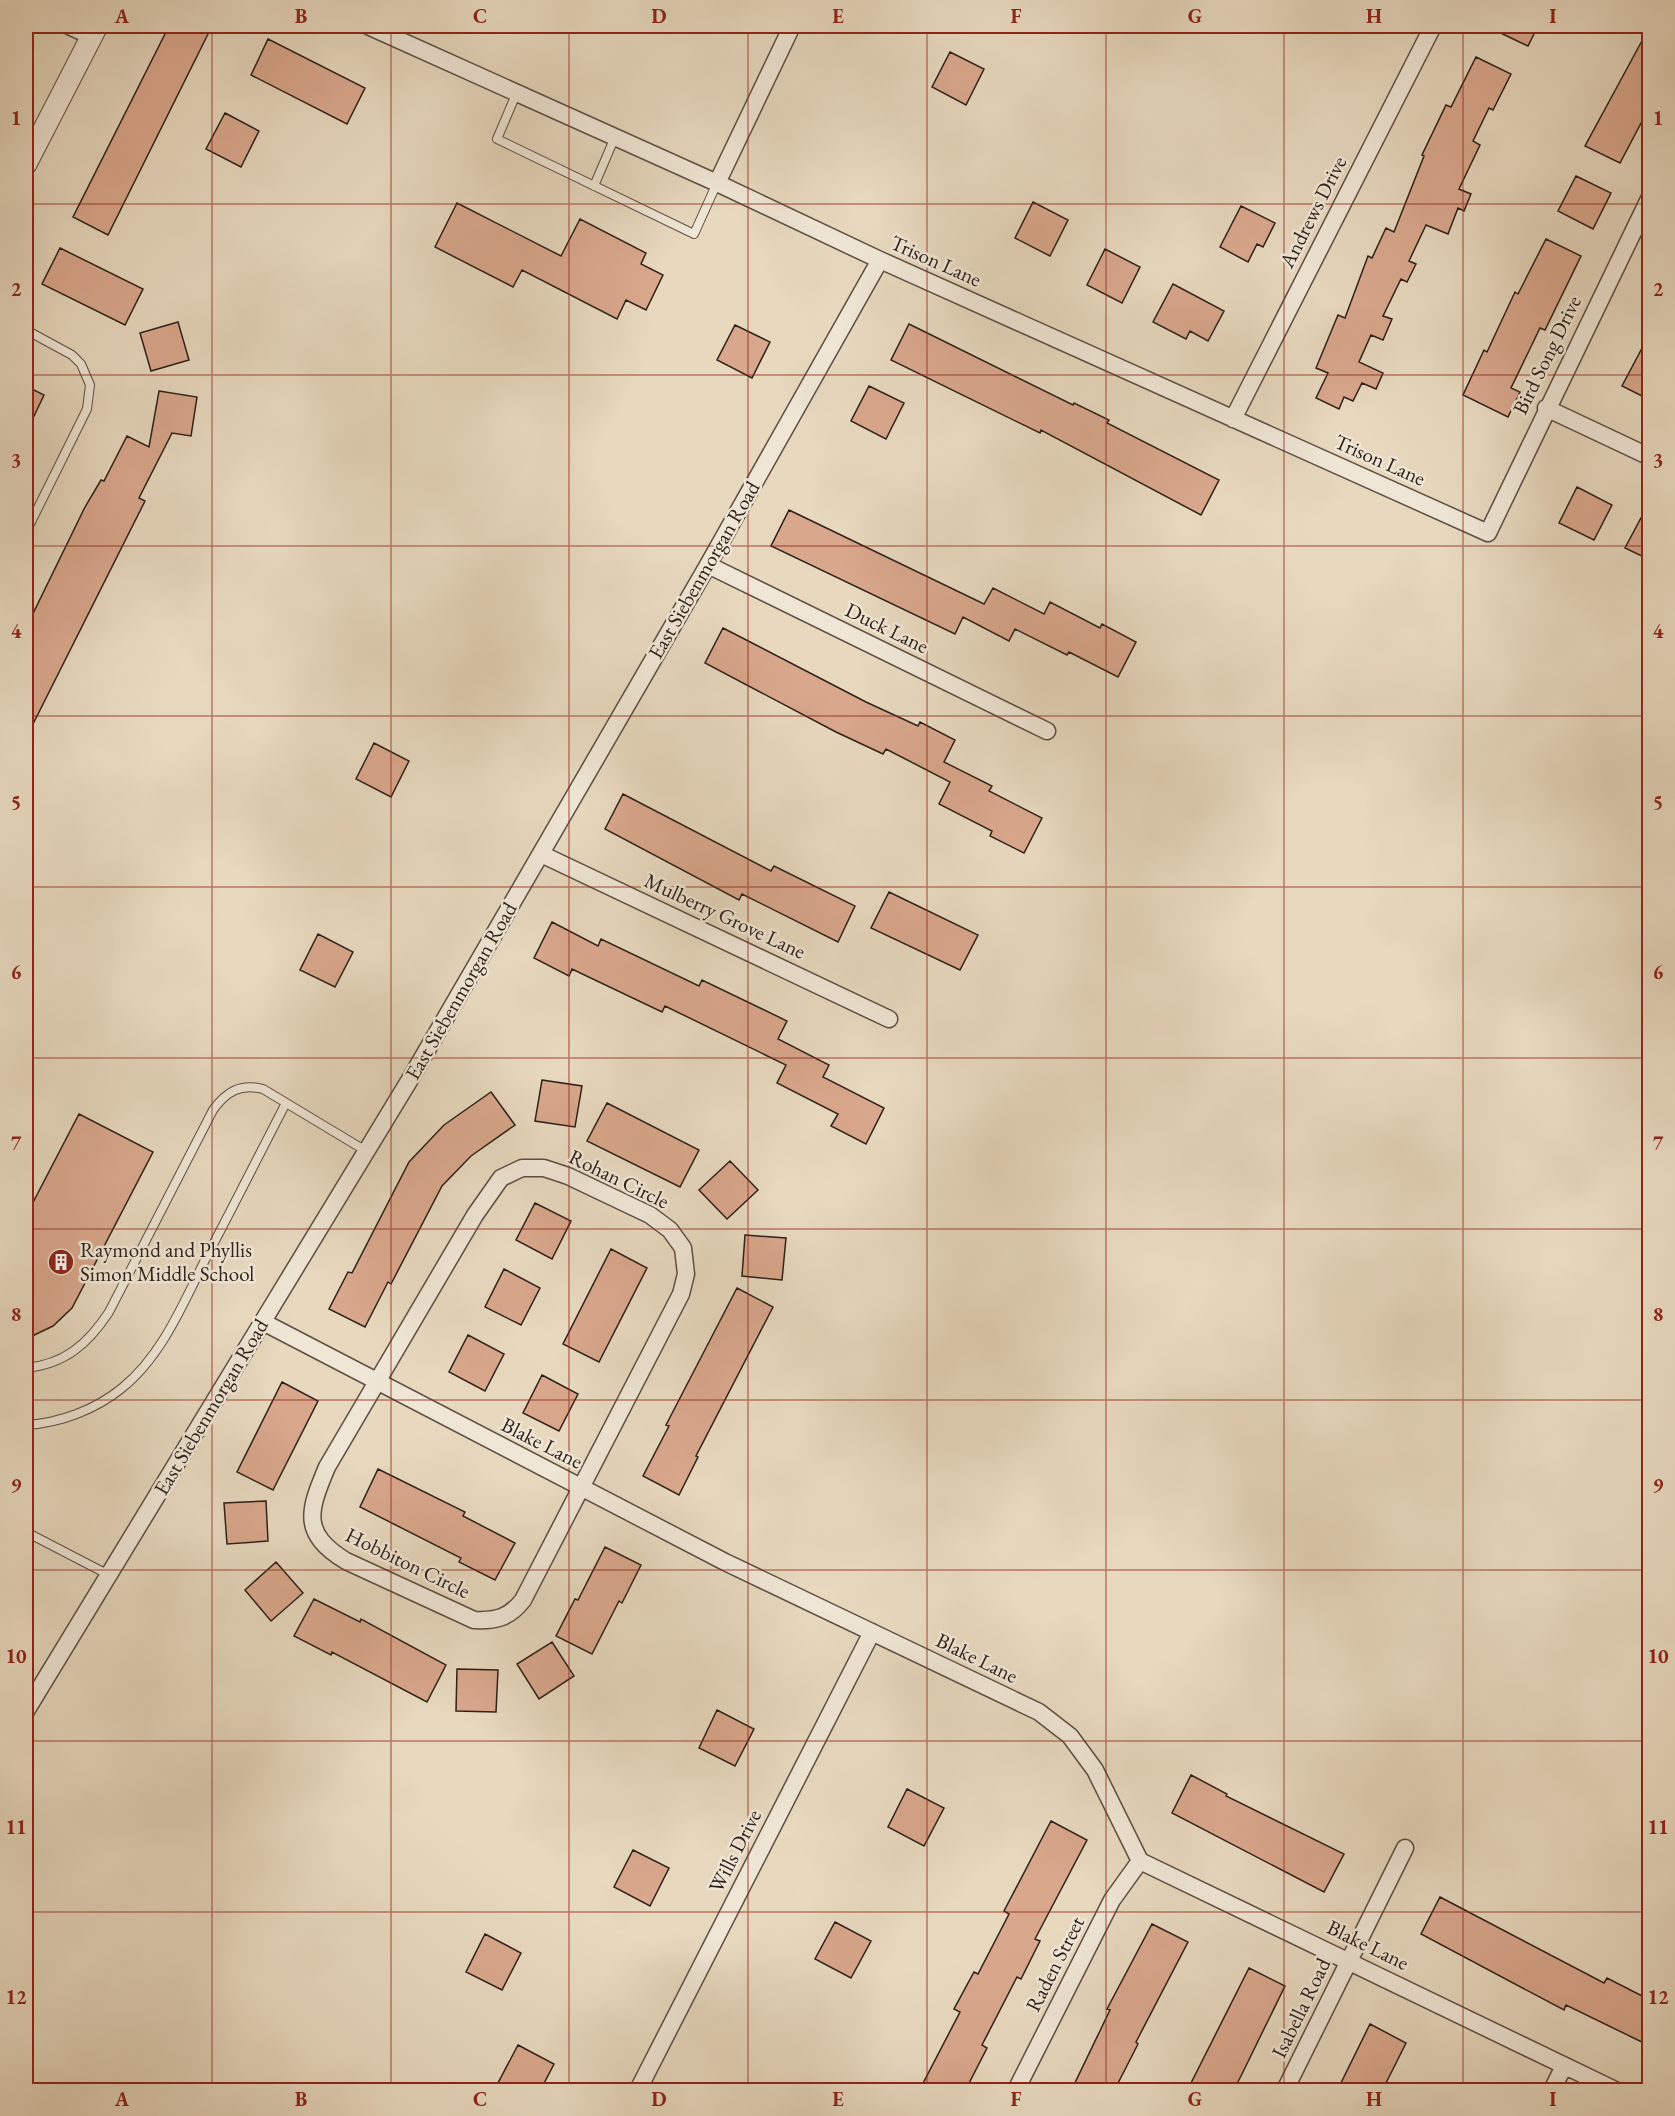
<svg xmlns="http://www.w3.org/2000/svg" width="1675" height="2116" viewBox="0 0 1675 2116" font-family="'EB Garamond',serif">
	<rect width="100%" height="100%" fill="#e7d8be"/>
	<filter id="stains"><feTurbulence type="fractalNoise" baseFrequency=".00333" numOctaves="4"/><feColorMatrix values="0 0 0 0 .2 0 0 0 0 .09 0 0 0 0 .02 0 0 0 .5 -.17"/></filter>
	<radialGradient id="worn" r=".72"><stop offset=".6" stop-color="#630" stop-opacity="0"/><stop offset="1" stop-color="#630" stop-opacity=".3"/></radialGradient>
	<path fill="#d9a78c" stroke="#2e201a" stroke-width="1.5" d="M169,26H212L108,235L73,217Z
		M1486,26H1538L1528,46Z
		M1650,26V106L1620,163L1585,146Z
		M268,39L365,88L347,124L251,75Z
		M950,52L984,69L966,105L932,87Z
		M1476,57L1511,74L1493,110L1489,108L1473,141L1480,145L1459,189L1471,194L1464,211L1458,208L1448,234L1426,225L1409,261L1416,264L1407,282L1401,279L1383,316L1392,319L1383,340L1371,335L1359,362L1383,373L1376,389L1362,383L1353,401L1344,397L1339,409L1316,398L1328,373L1316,368L1338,315L1345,318L1368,256L1372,258L1386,228L1394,232L1424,156L1422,155L1446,105L1451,107Z
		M225,113L259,131L241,167L206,149Z
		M1576,176L1611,193L1593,229L1558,211Z
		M1033,202L1068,220L1050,256L1015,238Z
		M457,203L561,256L580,219L646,253L641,264L663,275L646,310L626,300L617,319L522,270L513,287L435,247Z
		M1241,206L1275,223L1263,247L1257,244L1248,262L1220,247Z
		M1546,239L1581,256L1545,330L1540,328L1511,388L1520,392L1508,417L1463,395L1484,350L1487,352L1515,292L1518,294Z
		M60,248L143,289L125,325L42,284Z
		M1105,249L1140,267L1122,303L1087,285Z
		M1173,284L1224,311L1208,341L1190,331L1186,339L1153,322Z
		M178,322L189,360L151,371L140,333Z
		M909,324L1073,405L1074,403L1109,420L1107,423L1219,480L1201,515L1041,430L1040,433L891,360Z
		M735,325L770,342L752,378L717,360Z
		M1650,333V400L1622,386Z
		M26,386L44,395L26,433Z
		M869,386L904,403L886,439L851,421Z
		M159,391L197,397L191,436L172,433L139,498L145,501L26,738V628L85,507L101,480L104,481L127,436L149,447Z
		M1577,487L1612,505L1594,540L1559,523Z
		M1650,501V560L1625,548Z
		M789,510L984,604L993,588L1044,614L1050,602L1100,628L1102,624L1136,642L1118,677L1069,652L1067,655L1015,629L1009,641L963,617L955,634L771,546Z
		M723,628L866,702L918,726L920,722L955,740L944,762L992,786L989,791L1042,818L1024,853L990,836L992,831L939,804L950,782L886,749L883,754L836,732L705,663Z
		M374,743L409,761L391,797L356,779Z
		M623,794L771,871L774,866L855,906L838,942L742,894L739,900L605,829Z
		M889,892L978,935L960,970L871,928Z
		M552,922L598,946L601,939L699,986L702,980L787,1021L778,1039L829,1065L823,1077L884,1108L866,1144L831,1126L838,1114L777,1083L786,1065L665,1006L662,1012L572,969L569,976L534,958Z
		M318,934L353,952L335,987L300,970Z
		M542,1080L582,1086L575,1127L535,1121Z
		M491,1092L515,1125L471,1156L442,1186L391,1284L388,1282L365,1327L329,1309L348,1272L352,1273L409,1162L444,1125Z
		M607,1103L699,1150L680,1187L587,1141Z
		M79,1114L153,1152L72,1308L53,1326L26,1339V1216Z
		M730,1161L758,1190L727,1219L699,1190Z
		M535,1203L571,1221L552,1259L516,1240Z
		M745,1235L786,1238L782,1280L742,1276Z
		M611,1249L647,1268L599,1362L563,1344Z
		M504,1269L540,1288L521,1325L485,1307Z
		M737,1288L773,1307L696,1456L698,1457L679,1495L643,1476L669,1426L666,1425Z
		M468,1335L504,1354L485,1391L449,1372Z
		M542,1375L578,1394L559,1431L523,1413Z
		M282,1382L318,1401L273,1490L237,1472Z
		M378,1469L465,1512L463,1516L515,1543L495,1580L459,1562L461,1558L360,1507Z
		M266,1501L268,1541L227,1544L224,1503Z
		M605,1547L641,1565L622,1603L619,1601L592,1654L556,1636L575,1599L578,1600Z
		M276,1562L303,1593L271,1621L245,1590Z
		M314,1599L360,1622L361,1619L446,1665L427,1702L332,1652L331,1655L294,1636Z
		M552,1642L574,1676L539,1699L517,1664Z
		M457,1669L498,1670L496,1712L456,1711Z
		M717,1710L754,1729L735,1766L699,1748Z
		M1191,1775L1227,1794L1226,1796L1344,1854L1324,1892L1172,1813Z
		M907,1789L944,1808L924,1846L888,1827Z
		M1051,1821L1087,1840L1035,1939L1040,1941L1021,1979L1017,1977L982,2045L987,2048L965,2091H919L960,2012L954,2009L974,1972L978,1974L1009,1914L1004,1911Z
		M633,1850L669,1868L650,1906L614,1887Z
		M1440,1897L1604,1983L1607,1978L1650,2000V2046L1566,2005L1564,2010L1421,1934Z
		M835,1922L871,1941L851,1978L815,1959Z
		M1152,1924L1188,1942L1136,2042L1138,2044L1114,2091H1071L1110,2010L1107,2009Z
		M485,1934L521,1953L502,1990L466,1972Z
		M1249,1968L1285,1986L1241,2076L1233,2091H1187Z
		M1370,2024L1406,2043L1382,2091H1337Z
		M518,2045L554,2064L540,2091H514L498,2083Z"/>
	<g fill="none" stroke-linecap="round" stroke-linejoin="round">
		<g stroke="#5c4e43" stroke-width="10">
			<path id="service" d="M517,92L497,139L694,234L717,183
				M594,186L615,137
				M26,330L72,355L81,364L90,385L87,409L26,532
				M26,1368C65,1364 88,1344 109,1312L213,1110C226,1092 240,1083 263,1089L366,1151
				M26,1425C60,1423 95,1410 122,1388C162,1356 184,1302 206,1258C233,1207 259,1155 286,1103
				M26,1532L109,1575"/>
		</g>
		<g stroke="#5c4e43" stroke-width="19">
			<path id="minor" d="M69,26L91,36
				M368,26L717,183L880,260L1488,533L1650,197
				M717,183L792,26
				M1546,408L1650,457
				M1233,419L1433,26
				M708,565L1047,731
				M541,854L889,1019
				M522,1168H544L568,1176L650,1215L670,1230L683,1248L686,1274L681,1294L523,1600C509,1618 496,1621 474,1620L346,1561C300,1533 309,1510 327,1467L475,1215L501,1178Z
				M263,1322L725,1562L1039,1712L1070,1736L1095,1770L1140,1861L1615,2090
				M26,1711L409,1081L708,565L880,260
				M638,2090L872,1632
				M1016,2090L1112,1900L1140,1861
				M1285,2090L1405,1848
				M1552,2090L1564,2066"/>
		</g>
		<g stroke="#5c4e43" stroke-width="23">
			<path id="tertiary" d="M26,164L97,26"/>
		</g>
		<use href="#service" stroke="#efe6d5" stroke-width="8"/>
		<use href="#minor" stroke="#efe6d5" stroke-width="16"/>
		<use href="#tertiary" stroke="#efe6d5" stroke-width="21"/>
	</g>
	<path fill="none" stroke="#8f2418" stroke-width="1.5" stroke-opacity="0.55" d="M212,26V2090M391,26V2090M569,26V2090M748,26V2090M927,26V2090M1106,26V2090M1284,26V2090M1463,26V2090M26,204H1650M26,375H1650M26,546H1650M26,716H1650M26,887H1650M26,1058H1650M26,1229H1650M26,1400H1650M26,1570H1650M26,1741H1650M26,1912H1650"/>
	<defs>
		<g id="building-disc" transform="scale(1.35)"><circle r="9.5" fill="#8f2418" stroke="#efe6d5"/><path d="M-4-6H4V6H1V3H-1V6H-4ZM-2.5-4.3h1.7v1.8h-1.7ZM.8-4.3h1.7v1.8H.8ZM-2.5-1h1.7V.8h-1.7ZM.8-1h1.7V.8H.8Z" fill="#fff"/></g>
	</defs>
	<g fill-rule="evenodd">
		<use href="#building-disc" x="61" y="1262"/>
	</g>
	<g text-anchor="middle" stroke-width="5" stroke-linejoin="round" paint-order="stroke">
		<g font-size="21" fill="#2e201a" stroke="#efe6d5">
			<text transform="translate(1313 212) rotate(-63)" y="7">Andrews Drive</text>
			<text transform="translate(936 261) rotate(24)" y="7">Trison Lane</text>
			<text transform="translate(1547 355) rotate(-64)" y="7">Bird Song Drive</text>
			<text transform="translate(1380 460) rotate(24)" y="7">Trison Lane</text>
			<text transform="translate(704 570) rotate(-60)" y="7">East Siebenmorgan Road</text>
			<text transform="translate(887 628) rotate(26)" y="7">Duck Lane</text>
			<text transform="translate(725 916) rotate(25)" y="7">Mulberry Grove Lane</text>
			<text transform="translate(461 991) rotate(-60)" y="7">East Siebenmorgan Road</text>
			<text transform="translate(619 1179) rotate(26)" y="7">Rohan Circle</text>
			<text transform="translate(211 1407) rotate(-59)" y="7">East Siebenmorgan Road</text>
			<text transform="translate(542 1443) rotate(27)" y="7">Blake Lane</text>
			<text transform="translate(408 1563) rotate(26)" y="7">Hobbiton Circle</text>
			<text transform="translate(977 1658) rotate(26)" y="7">Blake Lane</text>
			<text transform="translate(735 1851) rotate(-63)" y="7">Wills Drive</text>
			<text transform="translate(1368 1945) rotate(26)" y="7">Blake Lane</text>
			<text transform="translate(1055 1964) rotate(-63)" y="7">Raden Street</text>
			<text transform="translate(1301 2008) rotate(-64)" y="7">Isabella Road</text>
		</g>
		<g font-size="21" fill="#2e201a" stroke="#efe6d5" text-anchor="start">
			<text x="80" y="1257">Raymond and Phyllis<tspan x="80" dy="24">Simon Middle School</tspan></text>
		</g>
	</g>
	<rect width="1675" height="2116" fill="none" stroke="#e7d8be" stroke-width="66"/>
	<rect x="33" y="33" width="1609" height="2050" fill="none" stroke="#8f2418" stroke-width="2"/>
	<g font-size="20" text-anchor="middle" font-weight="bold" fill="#8f2418">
		<text x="122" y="23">A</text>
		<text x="301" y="23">B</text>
		<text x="480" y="23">C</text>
		<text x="659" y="23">D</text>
		<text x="838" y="23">E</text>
		<text x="1016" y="23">F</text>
		<text x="1195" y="23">G</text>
		<text x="1374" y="23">H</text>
		<text x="1553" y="23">I</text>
		<text x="16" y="125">1</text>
		<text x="1658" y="125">1</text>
		<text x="16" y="296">2</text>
		<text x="1658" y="296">2</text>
		<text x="16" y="467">3</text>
		<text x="1658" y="467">3</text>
		<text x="16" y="638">4</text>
		<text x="1658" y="638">4</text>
		<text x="16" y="809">5</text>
		<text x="1658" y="809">5</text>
		<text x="16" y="979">6</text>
		<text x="1658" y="979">6</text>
		<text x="16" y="1150">7</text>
		<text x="1658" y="1150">7</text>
		<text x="16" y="1321">8</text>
		<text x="1658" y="1321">8</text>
		<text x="16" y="1492">9</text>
		<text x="1658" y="1492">9</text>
		<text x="16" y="1663">10</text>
		<text x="1658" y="1663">10</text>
		<text x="16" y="1834">11</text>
		<text x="1658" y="1834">11</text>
		<text x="16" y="2004">12</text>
		<text x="1658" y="2004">12</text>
		<text x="122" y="2106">A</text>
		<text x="301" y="2106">B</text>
		<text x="480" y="2106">C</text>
		<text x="659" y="2106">D</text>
		<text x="838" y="2106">E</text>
		<text x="1016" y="2106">F</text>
		<text x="1195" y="2106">G</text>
		<text x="1374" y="2106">H</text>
		<text x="1553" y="2106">I</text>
	</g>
	<rect width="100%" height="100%" filter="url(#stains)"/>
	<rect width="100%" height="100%" fill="url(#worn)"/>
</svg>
